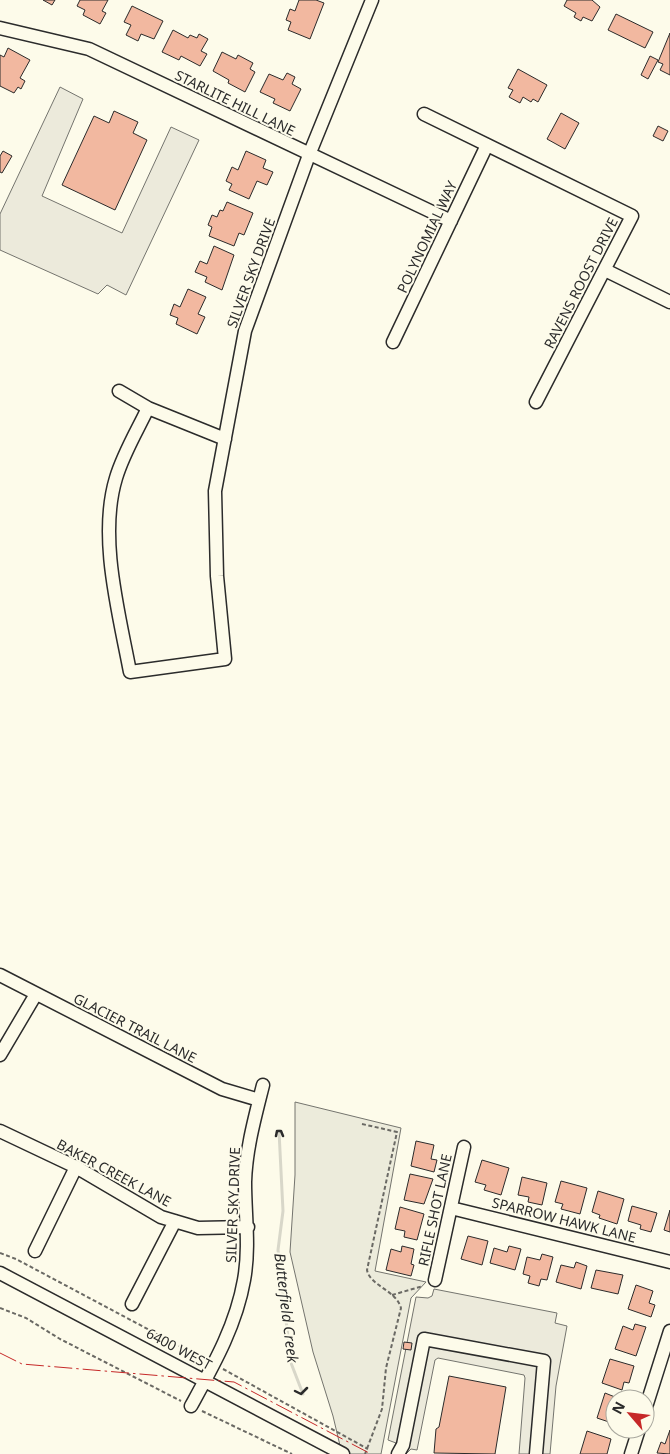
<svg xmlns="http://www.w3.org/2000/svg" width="670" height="1454" viewBox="0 0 670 1454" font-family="'Noto Sans',sans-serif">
	<rect width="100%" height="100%" fill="#fdfbea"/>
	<path fill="#ecebdb" stroke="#74746e" d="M295,1102L401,1128L375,1271L426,1282L411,1298L381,1454H342L333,1416L313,1352L290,1252L295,1175Z"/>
	<path fill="#eceadb" stroke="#74746e" d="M60,87L83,99L42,196L122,233L171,127L199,140L126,295L107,285L98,294L0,250V214Z
		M434,1289L557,1313L555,1323L567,1326L556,1386L550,1454H519L525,1378L524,1375L438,1358L435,1360L417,1450L411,1449L406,1454H392L396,1443L388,1440L416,1297L428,1298L432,1296Z"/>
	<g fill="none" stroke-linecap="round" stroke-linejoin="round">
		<path stroke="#d8d7c9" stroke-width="3" d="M279,1131L283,1211L278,1250L291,1363L303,1394"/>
	</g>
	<path fill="#f2b8a0" stroke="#2b2b2b" d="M43,0H55L52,5Z
		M80,0H108L102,11L106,13L100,24L83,15L85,10L77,6Z
		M299,0H316L324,3L310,39L288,30L291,22L286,20L290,9L295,11Z
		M567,0H592L600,7L592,21L583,17L581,21L574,17L576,13L564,6Z
		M132,6L163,21L154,39L141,34L138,41L126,35L131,25L124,22Z
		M616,14L653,32L645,48L608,30Z
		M173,30L188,38L190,35L197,38L199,34L208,39L201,51L207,54L200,66L181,56L179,60L162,52Z
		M670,33V75L660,70L663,64L658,62Z
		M8,48L30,60L20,78L25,81L21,89L18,87L14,93L0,86V55L4,57Z
		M222,52L236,59L238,55L253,63L250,69L255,72L245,92L228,83L229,80L213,71Z
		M650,56L658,60L648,79L641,75Z
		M518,69L547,85L538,102L533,99L531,102L523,97L520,103L509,97L513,90L508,88Z
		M287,73L295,77L292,84L301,89L290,111L273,103L275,99L260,92L269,74L283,80Z
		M114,111L138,122L133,133L147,140L115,210L62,185L94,116L109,123Z
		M561,113L579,123L565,149L547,139Z
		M658,126L668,131L663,141L653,136Z
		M3,151L12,156L2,173L0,172V156Z
		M246,151L266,160L263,168L273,172L267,185L257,181L249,199L229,190L232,184L226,181L232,167L238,170Z
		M227,202L253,213L244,235L239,233L234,246L209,236L212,227L208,225L212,215L217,217L220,210L223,211Z
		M214,246L234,255L222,290L205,282L207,277L195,272L200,261L207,264Z
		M188,289L206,297L198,314L205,317L197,334L176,324L178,318L170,315L174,304L180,307Z
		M416,1141L434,1145L431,1159L437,1160L434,1172L411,1166Z
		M482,1160L509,1168L501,1195L484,1190L486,1185L475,1182Z
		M410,1174L433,1179L424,1204L404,1200Z
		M522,1177L547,1183L542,1205L528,1202L529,1197L518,1195Z
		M561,1181L587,1188L580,1214L561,1209L563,1204L555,1202Z
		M598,1191L624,1199L617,1224L599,1218L600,1215L592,1212Z
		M632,1206L657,1213L651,1232L640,1229L641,1225L628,1221Z
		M400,1207L424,1214L417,1240L404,1237L405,1231L395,1229Z
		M670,1210V1232L664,1230Z
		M468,1236L488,1241L482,1265L461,1259Z
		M402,1246L414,1249L411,1264L414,1265L411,1276L386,1270L391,1249L401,1252Z
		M509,1246L521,1249L515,1270L490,1263L494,1248L507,1252Z
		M542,1254L553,1257L547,1280L541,1279L539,1286L528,1283L530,1276L523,1274L527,1257L540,1260Z
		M576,1262L587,1266L581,1289L556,1282L561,1265L574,1268Z
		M596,1270L623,1275L618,1294L591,1288Z
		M636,1285L653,1291L649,1303L655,1305L651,1317L628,1309Z
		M635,1324L646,1327L636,1356L615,1349L623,1326L633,1330Z
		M404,1342L412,1343L411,1350L403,1349Z
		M610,1359L634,1366L629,1383L624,1382L622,1390L602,1383Z
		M449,1376L506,1387L495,1454L434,1453L436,1429L439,1427Z
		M605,1393L620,1399H615V1424L597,1418Z
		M670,1430V1454L657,1453L661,1442L665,1444Z
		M587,1431L611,1439L607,1454H580Z"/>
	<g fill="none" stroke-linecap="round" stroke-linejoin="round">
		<g stroke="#2b2b2b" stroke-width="15">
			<path id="minor" d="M0,28L89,49L451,221
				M424,114L632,216L536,402
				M605,270L670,302
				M393,342L487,145
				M119,391L148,408L225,439
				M148,408C137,431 123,454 116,478C98,537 119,613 130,672L225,659L217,576L215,491L245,331L309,155L372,0
				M0,975L222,1089L259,1100
				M0,1055L36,994
				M0,1131L76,1167L161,1217L198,1228L248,1227
				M451,1208L670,1262
				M35,1251L76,1167
				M0,1273L343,1454
				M435,1280L464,1147
				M132,1304L175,1221
				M191,1406C213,1366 236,1326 244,1280C250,1247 245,1215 245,1182C246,1149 255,1117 263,1085
				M645,1410L670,1331
				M398,1454L403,1445L424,1339L544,1361L536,1454
				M631,1454L639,1429"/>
		</g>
		<path stroke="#6a6964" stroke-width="2" stroke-dasharray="4 2.5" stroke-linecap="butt" d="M362,1124L397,1132L367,1270C370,1286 396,1290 401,1308L386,1368L382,1409L365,1454
			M0,1253L16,1259L204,1359
			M392,1295L423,1286
			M0,1308L26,1318L60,1339L181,1401
			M223,1369L368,1449
			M202,1411L292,1454"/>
		<use href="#minor" stroke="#fdfbea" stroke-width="12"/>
		<path stroke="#2b2b2b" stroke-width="2.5" d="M276,1136L277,1131H281L283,1136
			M295,1391L301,1394L307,1388"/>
		<path stroke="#c62828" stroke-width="1" stroke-dasharray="18 4 2.5 4" stroke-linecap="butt" d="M0,1353L22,1364L234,1382L371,1454"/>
	</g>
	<g text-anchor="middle" stroke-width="4" stroke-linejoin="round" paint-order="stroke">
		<g font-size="14" fill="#2b2b2b" stroke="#fdfbea">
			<text transform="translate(235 103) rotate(26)" y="5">STARLITE HILL LANE</text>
			<text transform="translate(427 237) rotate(-65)" y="5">POLYNOMIAL WAY</text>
			<text transform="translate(251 273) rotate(-70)" y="5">SILVER SKY DRIVE</text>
			<text transform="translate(581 283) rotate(-63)" y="5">RAVENS ROOST DRIVE</text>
			<text transform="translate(135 1028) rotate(27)" y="5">GLACIER TRAIL LANE</text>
			<text transform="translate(114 1173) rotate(28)" y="5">BAKER CREEK LANE</text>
			<text transform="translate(233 1205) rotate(-88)" y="5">SILVER SKY DRIVE</text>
			<text transform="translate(435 1210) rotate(-78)" y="5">RIFLE SHOT LANE</text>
			<text transform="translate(564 1220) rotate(14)" y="5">SPARROW HAWK LANE</text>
			<text transform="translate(179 1349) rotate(28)" y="5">6400 WEST</text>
		</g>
		<g font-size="15" font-style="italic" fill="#2b2b2b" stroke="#fdfbea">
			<text transform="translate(286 1308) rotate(83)" y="5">Butterfield Creek</text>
		</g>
	</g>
	<g transform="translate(630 1414) rotate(298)"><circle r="24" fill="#fdfbea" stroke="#a9a89e"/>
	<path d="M0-4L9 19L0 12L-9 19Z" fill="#c62828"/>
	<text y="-8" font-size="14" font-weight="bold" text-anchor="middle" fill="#2b2b2b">N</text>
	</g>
</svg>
